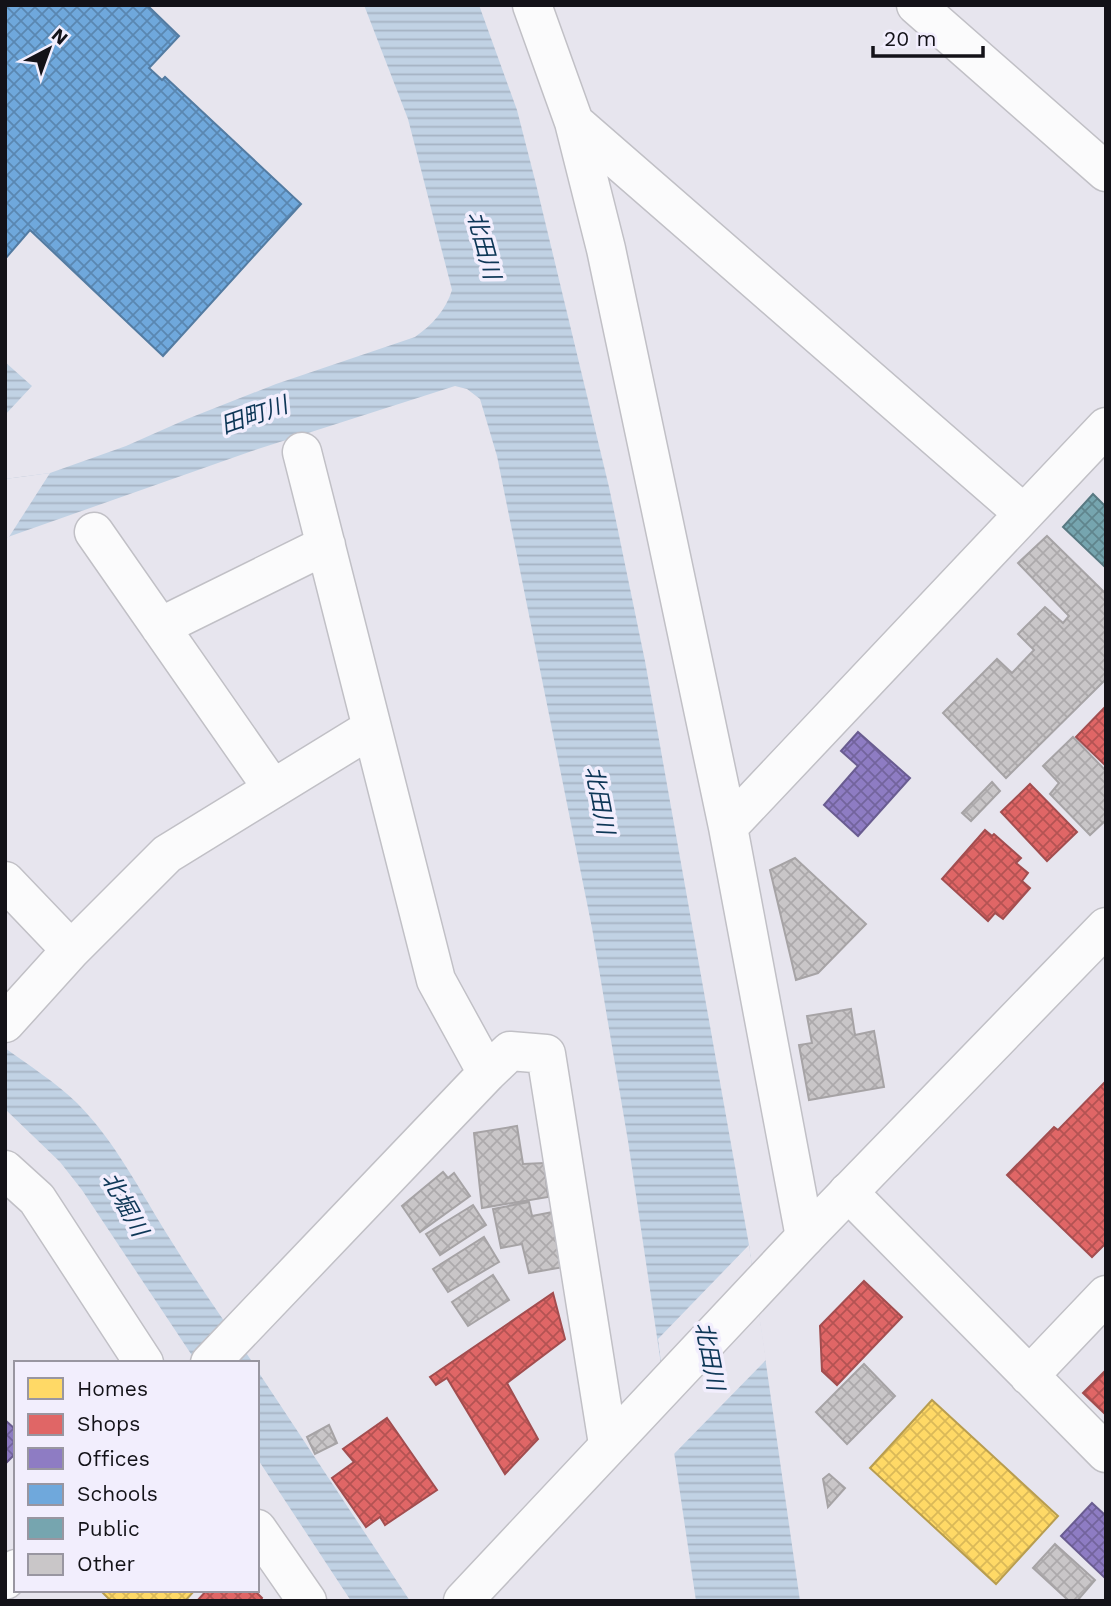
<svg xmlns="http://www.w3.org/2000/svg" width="1111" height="1606" viewBox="0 0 1111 1606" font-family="'Work Sans','Noto Sans JP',sans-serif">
	<defs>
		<pattern id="water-rules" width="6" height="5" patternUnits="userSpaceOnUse" patternTransform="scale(1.75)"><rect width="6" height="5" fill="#c1d2e4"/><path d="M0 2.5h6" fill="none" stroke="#a5b3c3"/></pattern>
		<pattern id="homes-cross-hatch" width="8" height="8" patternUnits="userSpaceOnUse" patternTransform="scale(1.75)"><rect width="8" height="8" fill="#ffd966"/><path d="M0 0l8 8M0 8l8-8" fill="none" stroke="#dab958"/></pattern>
		<pattern id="shops-cross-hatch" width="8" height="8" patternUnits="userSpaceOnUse" patternTransform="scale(1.75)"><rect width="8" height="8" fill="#e06666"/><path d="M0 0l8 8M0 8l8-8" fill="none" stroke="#b45353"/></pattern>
		<pattern id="offices-cross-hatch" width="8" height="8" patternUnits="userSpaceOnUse" patternTransform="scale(1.75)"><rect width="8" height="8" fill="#8e7cc3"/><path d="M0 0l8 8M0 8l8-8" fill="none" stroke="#73649d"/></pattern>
		<pattern id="schools-cross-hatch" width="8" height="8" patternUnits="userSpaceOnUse" patternTransform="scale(1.75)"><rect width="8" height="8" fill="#6fa8dc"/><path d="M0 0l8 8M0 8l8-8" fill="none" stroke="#5a87b1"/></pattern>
		<pattern id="public-cross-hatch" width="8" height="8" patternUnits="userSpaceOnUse" patternTransform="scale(1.75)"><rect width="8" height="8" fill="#76a5af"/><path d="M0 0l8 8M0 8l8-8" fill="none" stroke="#60858d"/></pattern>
		<pattern id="building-cross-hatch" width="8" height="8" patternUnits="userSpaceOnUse" patternTransform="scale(1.75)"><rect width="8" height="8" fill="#c9c6c8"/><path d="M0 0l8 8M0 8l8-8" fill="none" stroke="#aca9ab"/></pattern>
	</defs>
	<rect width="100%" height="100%" fill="#e7e5ee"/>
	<path fill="url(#water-rules)" d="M364,5H479L517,110L536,184L609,487L645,661L749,1245L800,1601H696L628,1141L592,928L497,456L480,399L467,389L455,386L252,451L5,538V479L50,473L126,446L187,419L276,384L415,337C432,325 446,310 452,290L408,119Z
		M5,362L32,386L5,415Z
		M5,1048C30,1066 55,1082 77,1103C116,1142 141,1193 170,1239C196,1281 225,1322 253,1363H197L82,1190L60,1162L5,1109Z
		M257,1370L410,1601H351L257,1458Z"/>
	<path fill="#e7e5ee" d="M50,473L9,537L5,538V479Z
		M749,1245L766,1360L673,1455L658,1339Z"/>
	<path fill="url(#homes-cross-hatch)" stroke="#b89d4f" stroke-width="2" d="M932,1400L1058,1516L996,1584L870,1468Z
		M100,1590H195L185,1601H111Z"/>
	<path fill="url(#shops-cross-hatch)" stroke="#a24d4f" stroke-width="2" d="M1106,706V766L1076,737Z
		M1030,784L1077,832L1047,861L1001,812Z
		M985,830L992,836L994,834L1021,858L1016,863L1028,873L1022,881L1030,888L1003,919L995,913L988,921L942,879Z
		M1106,1081V1243L1092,1257L1007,1175L1054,1127L1058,1130Z
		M864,1281L902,1317L837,1385L822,1371L820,1326Z
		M553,1293L565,1339L507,1383L538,1439L505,1474L447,1378L436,1385L430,1377Z
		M1106,1370V1415L1083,1393Z
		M387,1418L437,1490L385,1525L380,1517L366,1527L332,1478L354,1462L343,1449Z
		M207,1590H254L262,1598L260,1601H197Z"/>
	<path fill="url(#offices-cross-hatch)" stroke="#695c90" stroke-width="2" d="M858,732L910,778L858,836L824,805L858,766L841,751Z
		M5,1420L16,1430V1453L5,1464Z
		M1092,1503L1106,1516V1579L1061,1536Z"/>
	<path fill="url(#schools-cross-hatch)" stroke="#537ba1" stroke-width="2" d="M5,5H147L179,36L149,68L162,80L165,77L301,204L163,356L30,230L5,259Z"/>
	<path fill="url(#public-cross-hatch)" stroke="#587982" stroke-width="2" d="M1093,494L1106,507V568L1063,527Z"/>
	<path fill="url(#building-cross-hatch)" stroke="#a6a3a5" stroke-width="2" d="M1047,536L1106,594V679L1006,778L943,713L997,659L1012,673L1034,650L1018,634L1045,607L1063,623L1069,616L1018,563Z
		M1073,737L1106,771V820L1090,835L1050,794L1059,783L1043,766Z
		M992,782L1000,791L971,821L962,813Z
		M795,858L866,924L818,973L796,980L770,870Z
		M851,1009L855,1035L874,1031L884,1087L809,1100L799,1045L812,1043L807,1016Z
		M517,1126L523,1164L544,1163L548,1197L482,1208L474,1133Z
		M443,1172L448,1178L454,1173L470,1196L420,1232L402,1206Z
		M529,1202L532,1216L553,1212L564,1267L529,1273L522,1244L501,1248L493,1209Z
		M473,1205L486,1225L440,1255L426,1234Z
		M484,1237L499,1262L448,1292L433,1269Z
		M493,1275L509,1300L468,1326L452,1302Z
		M864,1364L895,1396L847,1444L816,1412Z
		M329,1425L337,1443L315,1454L307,1437Z
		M829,1474L845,1488L828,1507L823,1479Z
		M1055,1544L1095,1580L1077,1601H1069L1033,1568Z"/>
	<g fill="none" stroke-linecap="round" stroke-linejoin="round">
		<g stroke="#c1c0c6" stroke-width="41">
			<path id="street" d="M532,5L574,122L1023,513
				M916,5L1106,172
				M574,122L606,249L728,827L805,1237
				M94,532L273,789
				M160,627L326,545
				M728,827L1106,427
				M5,881L71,950
				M5,1023L71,950L167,854L372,728
				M487,1073L510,1051L546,1054L608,1444
				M848,1192L1106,1453
				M210,1363L487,1073L436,980L302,452
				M1029,1376L1106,1295
				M5,1580L16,1569"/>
		</g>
		<g stroke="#c1c0c6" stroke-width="41">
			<path id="secondary" d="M5,1170L37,1199L144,1363
				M257,1529L307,1601
				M463,1601L805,1237L1106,927"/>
		</g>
		<use href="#street" stroke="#fbfbfc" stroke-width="38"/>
		<use href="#secondary" stroke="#fbfbfc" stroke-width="38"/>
	</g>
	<g text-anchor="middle" stroke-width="7" stroke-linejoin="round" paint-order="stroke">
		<g font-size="23" font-style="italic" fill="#0e3757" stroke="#f2eefd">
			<text transform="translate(484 245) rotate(75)" y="8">北田川</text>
			<text transform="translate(254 415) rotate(-19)" y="8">田町川</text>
			<text transform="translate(600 800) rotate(79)" y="8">北田川</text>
			<text transform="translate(125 1204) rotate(61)" y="8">北堀川</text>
			<text transform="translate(710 1356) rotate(79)" y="8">北田川</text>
		</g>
	</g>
	<rect width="1111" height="1606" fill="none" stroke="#131218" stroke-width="14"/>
	<rect x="14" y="1361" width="245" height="231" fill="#f2eefd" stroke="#9996a1" stroke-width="2"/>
	<rect x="28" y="1378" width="35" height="21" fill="#ffd966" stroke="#9996a1" stroke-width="2"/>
	<text x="77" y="1396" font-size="21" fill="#131218">Homes</text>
	<rect x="28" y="1414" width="35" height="21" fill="#e06666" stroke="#9996a1" stroke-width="2"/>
	<text x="77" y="1431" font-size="21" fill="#131218">Shops</text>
	<rect x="28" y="1448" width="35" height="21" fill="#8e7cc3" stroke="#9996a1" stroke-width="2"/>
	<text x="77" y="1466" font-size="21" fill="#131218">Offices</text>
	<rect x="28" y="1484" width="35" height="21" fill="#6fa8dc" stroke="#9996a1" stroke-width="2"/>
	<text x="77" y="1501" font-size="21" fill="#131218">Schools</text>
	<rect x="28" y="1518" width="35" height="21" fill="#76a5af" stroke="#9996a1" stroke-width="2"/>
	<text x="77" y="1536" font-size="21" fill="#131218">Public</text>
	<rect x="28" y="1554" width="35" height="21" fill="#c9c6c8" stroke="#9996a1" stroke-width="2"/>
	<text x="77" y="1571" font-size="21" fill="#131218">Other</text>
	<g transform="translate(49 49) rotate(41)" stroke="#f2eefd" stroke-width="5" paint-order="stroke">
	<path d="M0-5L12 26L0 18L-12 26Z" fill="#131218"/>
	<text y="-10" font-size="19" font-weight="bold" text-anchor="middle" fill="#131218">N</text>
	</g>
	<path d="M873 46v10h110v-10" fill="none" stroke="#131218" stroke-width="3.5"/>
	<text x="884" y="46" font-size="21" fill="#131218" stroke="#f2eefd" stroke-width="5" paint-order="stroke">20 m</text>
</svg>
